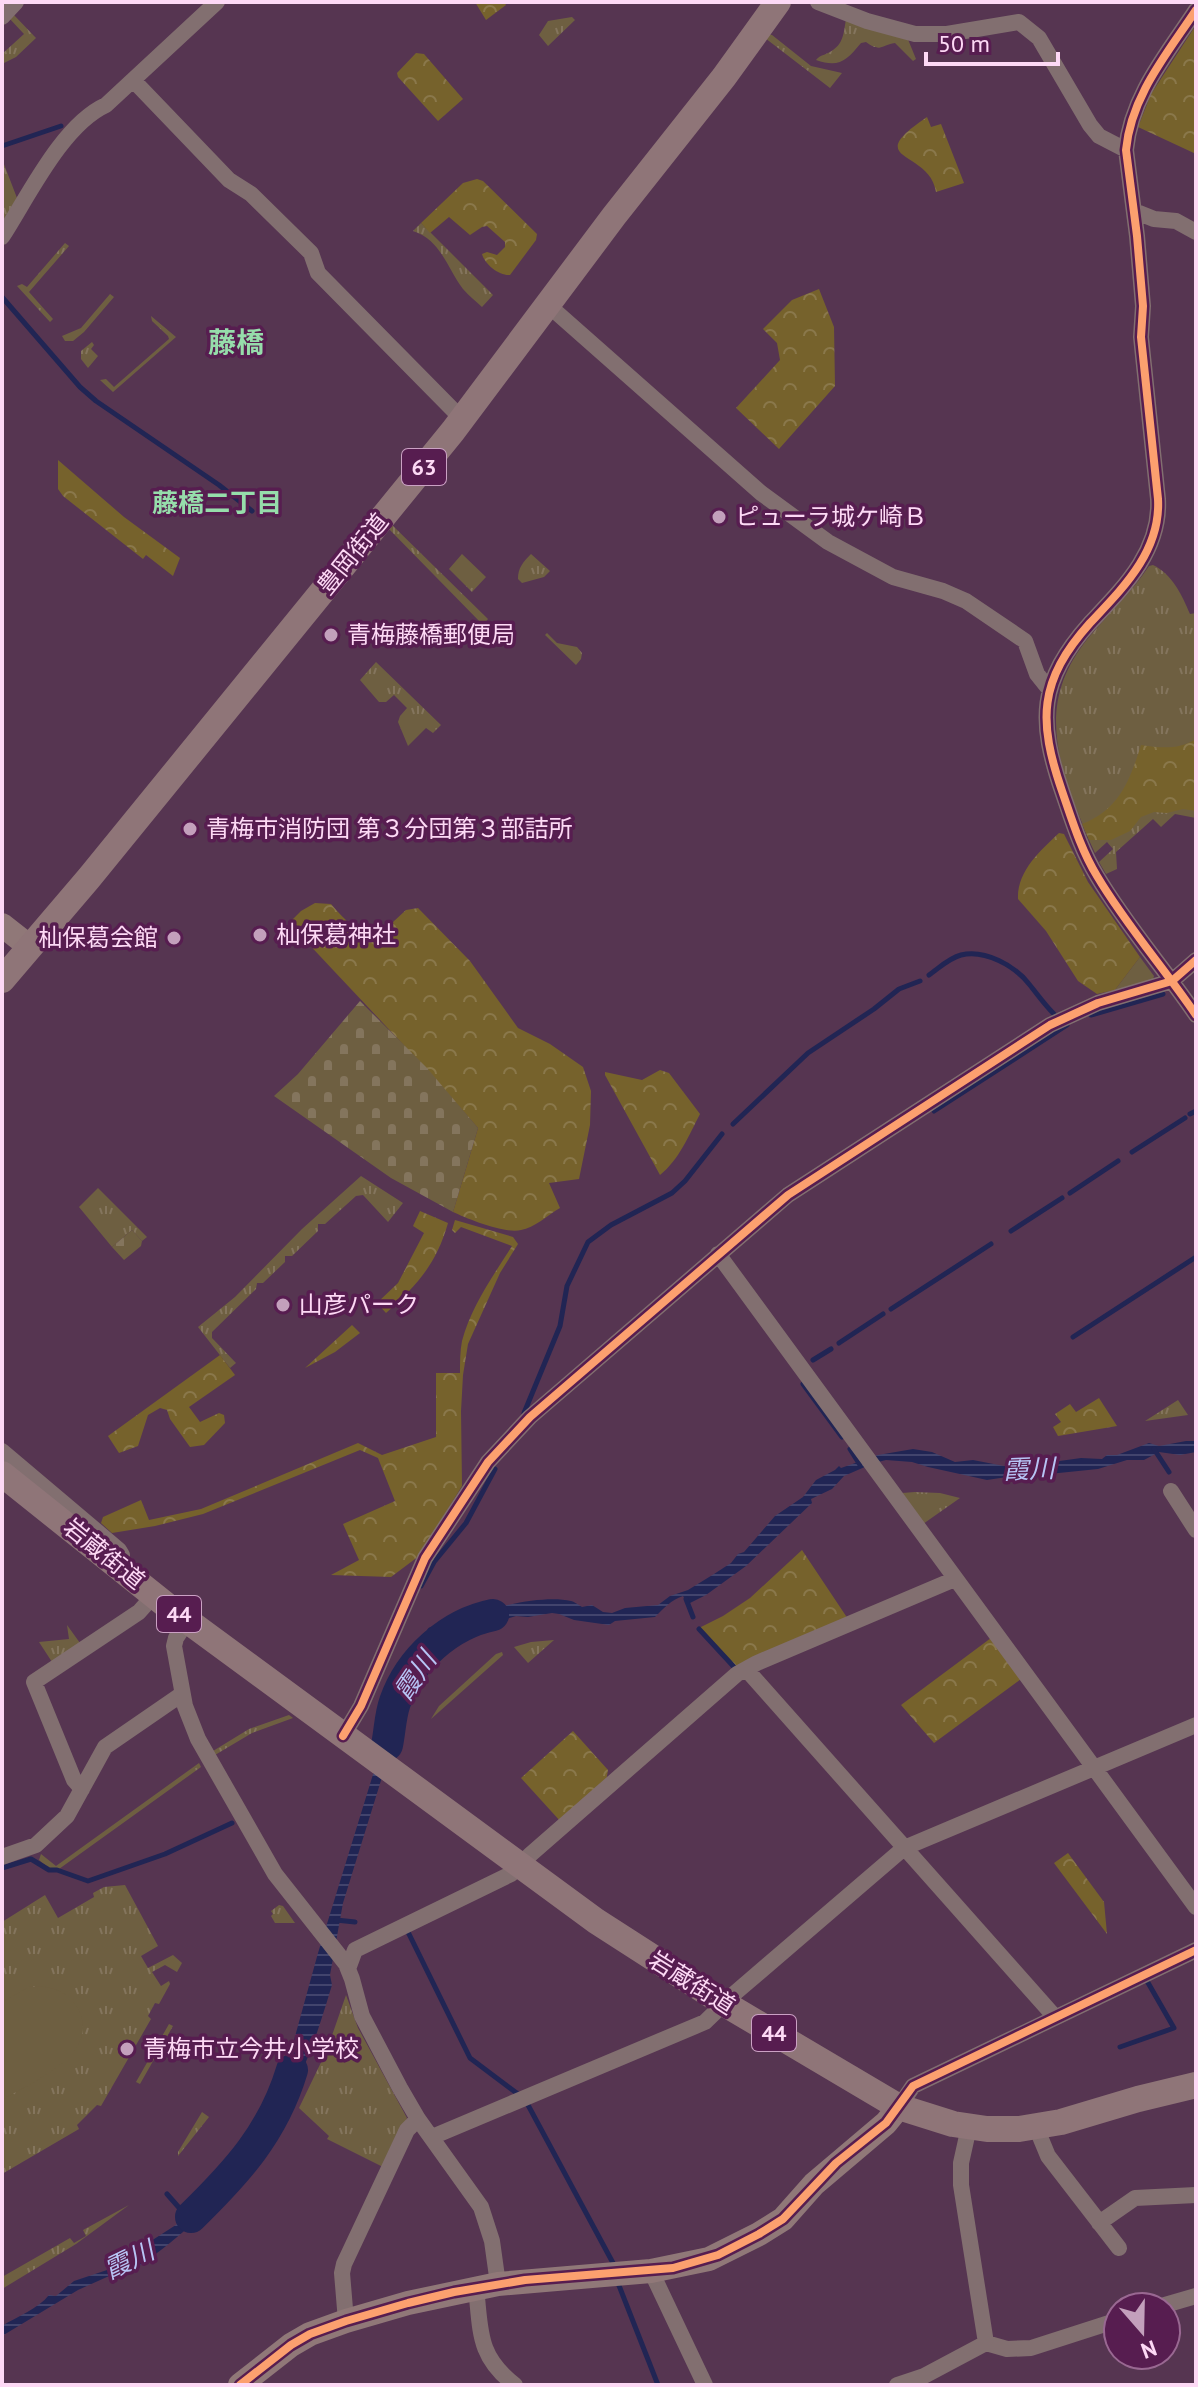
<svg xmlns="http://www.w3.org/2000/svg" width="1198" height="2387" viewBox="0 0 1198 2387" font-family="'PT Sans','Noto Sans JP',sans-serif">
	<defs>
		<pattern id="grass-tufts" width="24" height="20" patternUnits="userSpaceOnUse" patternTransform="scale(2)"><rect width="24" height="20" fill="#6e5f41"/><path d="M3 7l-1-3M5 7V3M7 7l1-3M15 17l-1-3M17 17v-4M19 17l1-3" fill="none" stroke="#84755d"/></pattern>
		<pattern id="forest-crowns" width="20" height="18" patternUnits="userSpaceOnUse" patternTransform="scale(2)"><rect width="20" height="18" fill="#76622c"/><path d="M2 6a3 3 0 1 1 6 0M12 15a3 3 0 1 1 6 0" fill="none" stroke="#8a784b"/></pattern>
		<pattern id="cemetery-stones" width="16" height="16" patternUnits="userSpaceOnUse" patternTransform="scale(2)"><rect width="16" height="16" fill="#6e5f41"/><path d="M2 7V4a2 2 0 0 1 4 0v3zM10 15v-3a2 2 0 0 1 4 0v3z" fill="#84755d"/></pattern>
		<pattern id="water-rules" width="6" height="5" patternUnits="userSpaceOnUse" patternTransform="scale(2)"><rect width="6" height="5" fill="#212554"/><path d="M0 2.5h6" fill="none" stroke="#42446d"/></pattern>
	</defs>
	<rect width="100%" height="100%" fill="#563551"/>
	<path fill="url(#grass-tufts)" d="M13,14L36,38L16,57L2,64V54L24,34L9,18Z
		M572,17L575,20L548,46L539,35L548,21Z
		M846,19L907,37L916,59L913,61L895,43C881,45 881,53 866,42L861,43C846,61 839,68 816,60C821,54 827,55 833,50C844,43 844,30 846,19Z
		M767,34L772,35L811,66L842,73L830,88L765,38Z
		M2,159L17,198L2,223Z
		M421,223L493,295L482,307C476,301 469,296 463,289C447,268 441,240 413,231Z
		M65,243L69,246L29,292L53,319L50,322L17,286L22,284L27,287Z
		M110,294L114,297L84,332L73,341H65L62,336L81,328Z
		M151,316L176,337L113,392L100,380L106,379L114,387L169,339L168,336L152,321Z
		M92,342L94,345L91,349L98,356L88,368L81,359V351Z
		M390,523L488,619L483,625L387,527Z
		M462,554L486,577L472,592L449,569Z
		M531,554L550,571L544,577L522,583L518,579C518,568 523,562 531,554Z
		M1153,565C1172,574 1182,595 1190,614L1196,613V818L1175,814L1161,827L1153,819L1116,852L1117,869L1106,874L1099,862L1113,849L1107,842L1095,853L1089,840C1059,767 1033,705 1089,637C1109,613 1132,592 1149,566Z
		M547,633L557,643L577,647L582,653L581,659L576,665L545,635Z
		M376,662L441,725L433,733L426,728L408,746L398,722L400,716L407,708L394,695L386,702H379L360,680Z
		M1140,957L1154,976L1153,980L1115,990Z
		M361,1176L403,1203L388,1222L363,1195L356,1196L325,1224H318V1231L292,1256H285V1262L263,1283H257L256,1289L212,1332V1338L236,1363L230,1368L198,1327L235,1297L302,1229Z
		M98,1188L147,1237L142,1241L132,1230L112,1247L79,1207Z
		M1178,1400L1188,1415L1145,1421Z
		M915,1492L940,1493L960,1498L923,1524L902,1493Z
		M67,1625L80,1643L52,1662L39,1642L69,1639Z
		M554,1640L528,1663L514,1647L531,1642Z
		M502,1652L503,1655L431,1719L439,1706L496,1654Z
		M289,1715L293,1718L252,1733L215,1755L213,1751L249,1729Z
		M199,1763L201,1767L59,1869H50L39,1860L41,1854L56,1866Z
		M125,1885L158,1946L141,1956L148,1968L173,1955L182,1963L177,1972L165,1965L152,1972L161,1986L169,1981L170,1984L159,2004L155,2003L148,2016L151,2019L101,2106L97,2105L77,2125L79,2129L2,2174V1922L45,1895L58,1918L94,1897L93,1893L104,1887Z
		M279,1905L283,1906L295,1923H275L271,1916L273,1914L271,1911Z
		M346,1995L358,2028L407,2118L385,2168L327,2139L329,2136L299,2108L327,2050Z
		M169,2024L173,2026L140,2084L136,2082Z
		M202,2112L209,2117L178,2156V2152Z
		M129,2205L76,2244L2,2289V2277L70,2238L74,2243L86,2236L83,2230Z"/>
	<path fill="url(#forest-crowns)" d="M475,2H504L506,5L486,20Z
		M1196,25V154L1138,127L1151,94Z
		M416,53L424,54L463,99L438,121L398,77L397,73Z
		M927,117L931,127L941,124L964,183L936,192C930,149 859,163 927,117Z
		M477,179L483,181L537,234L536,240L510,275C500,276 485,265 482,254L487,252L497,255L505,247V242L487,226L482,227L470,235L449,217L430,233L421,223L463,183Z
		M819,289L834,327L835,386L779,449L736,408L780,360L777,343L763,329L792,300Z
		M58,460L124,517L180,558L173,576L146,555L143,559L63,496L58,489Z
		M1196,739V811L1183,809L1167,813L1154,812L1141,817L1130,831L1111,840H1089L1082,824C1119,810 1130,780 1141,745C1161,748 1178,750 1196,739Z
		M1059,833L1064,834L1088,882L1140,957L1115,990L1097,994L1078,981L1046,931L1018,899C1017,871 1040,851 1059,833Z
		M315,903L331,904C346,921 356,933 379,935L406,910L418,908L470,961L518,1028L550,1044L583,1067L591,1091L590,1125L579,1179L549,1183L560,1208C548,1215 534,1228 521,1230C505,1234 468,1219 453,1212L478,1128C417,1057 352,991 289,923L301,911Z
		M660,1070L669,1073L700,1114C689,1135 679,1160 660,1175L605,1075V1072L642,1080Z
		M420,1211L448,1223C436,1265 417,1285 386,1313L377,1303L398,1283L424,1233L413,1226Z
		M455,1220L513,1237L518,1244L500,1273L468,1344L463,1375L461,1411L462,1486L419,1556L391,1577L331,1575L359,1560L343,1524L395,1501L378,1458L360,1450L203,1514L155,1526L112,1533L101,1523L103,1517L141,1500L149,1520L201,1509L358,1443L382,1455L436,1437V1373H460C460,1362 460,1351 462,1341C471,1307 493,1276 512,1246L461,1227L455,1233L452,1230Z
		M352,1325L360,1333L335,1352L305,1368Z
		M220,1355L235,1375L189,1407L200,1422L219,1413L224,1415L225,1423L204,1445L190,1447L170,1419L167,1410L160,1408L148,1415L138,1446L119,1453L108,1436Z
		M1099,1398L1117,1426L1058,1436L1053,1427L1061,1422L1055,1414L1070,1404L1076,1412Z
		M802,1550L848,1619L736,1668L699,1628L723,1616L750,1598Z
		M991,1638L1021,1679L934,1743L901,1705Z
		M573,1731L608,1770L606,1782L561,1822L521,1778Z
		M1068,1853L1104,1902L1107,1934L1054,1863Z"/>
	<path fill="url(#cemetery-stones)" d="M360,1001L427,1068L478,1128L453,1212L391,1178L274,1096L298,1074Z
		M132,1230L142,1241L141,1246L124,1260L112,1247Z"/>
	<path fill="#6e5f41" d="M40,1986C55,1988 69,1993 77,2007C104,2054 33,2081 2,2100V2002L29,1987Z"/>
	<path fill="url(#water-rules)" d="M1186,1441H1196V1452L1180,1455L1159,1452L1144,1460H1127L1098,1469L1049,1474L1029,1479L1007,1477L987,1480L928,1467L912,1462L886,1460L874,1463L844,1476L832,1489L811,1499L812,1503L746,1566L706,1595L688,1604L683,1596C671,1600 664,1608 655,1617L615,1621L609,1625L574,1620L559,1614L552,1613L528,1617L516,1616L491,1624L474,1623L455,1629C474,1608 543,1594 571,1601C573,1601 581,1606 582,1607L592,1605L603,1612L612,1613L625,1608L658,1605L670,1596L688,1590L714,1574L731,1563L738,1554L744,1552L775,1516L803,1497L816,1480L835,1470L839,1466L841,1468L878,1455L913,1449L932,1452L955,1462L973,1460L1004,1466L1011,1463L1035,1466L1045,1463L1081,1458L1102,1459L1107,1455H1117L1149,1443L1159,1446Z
		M394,1703L396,1722L392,1745L343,1903L330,1975L332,1985C321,2021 304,2081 279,2108L278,2091L282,2083L281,2074L291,2051L318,1953L383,1742L387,1718Z
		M213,2187L217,2190L221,2189C207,2216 161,2251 135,2269L127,2268L78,2290L2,2336V2326C18,2316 38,2309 49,2295L56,2296L74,2281L137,2260L151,2241L182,2221L193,2206L200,2203Z"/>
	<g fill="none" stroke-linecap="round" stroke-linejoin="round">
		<path stroke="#212554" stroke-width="5" d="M2,146L61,126
			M2,297L80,387L96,401L219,485L252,511
			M929,975C939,968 949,958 961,955C985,949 1015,966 1029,984C1038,995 1044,1004 1054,1014
			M1091,1015L1163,994
			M934,1111L1067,1025
			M1190,1114L1196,1111
			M733,1124L808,1053L874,1009L899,989L920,981
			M1132,1152L1185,1118
			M1070,1193L1118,1161
			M1011,1231L1062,1198
			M891,1309L991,1244
			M1073,1337L1196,1257
			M839,1343L883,1314
			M813,1360L831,1349
			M803,1384L842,1437
			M524,1413L560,1326L567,1286L588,1242L611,1225L672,1193L685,1181L722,1134
			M850,1449L860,1465
			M1154,1449L1169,1472
			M421,1586L434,1562L466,1523L495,1469
			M686,1599L693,1617
			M699,1629L735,1668
			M430,1630L438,1641
			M2,1868L31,1859L49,1870H57L88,1881L165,1854L232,1823
			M336,1920L355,1922
			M408,1932L470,2058L518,2094
			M1120,2047L1174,2028L1147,1981
			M528,2105L613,2263
			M167,2194L189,2219
			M618,2283L658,2385"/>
		<path stroke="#212554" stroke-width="32" d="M387,1745C390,1731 390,1716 395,1702C410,1659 449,1624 493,1615
			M191,2217C237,2172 273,2133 292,2070"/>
		<path stroke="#826f70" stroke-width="16" d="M818,2L867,21L915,34H947L1019,22L1039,38L1090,125L1099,136L1126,150
			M1196,10C1167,54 1131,96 1126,150L1137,236L1143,306L1141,337L1158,499C1161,551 1123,588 1090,623C1038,681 1038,721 1062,791C1072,820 1081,850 1097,876C1126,925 1164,968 1196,1015
			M2,17L16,2
			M133,80L229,180L251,194L311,253L318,273L462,419
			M1134,211L1154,219L1176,221L1196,232
			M2,237C28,197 62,125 106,105L217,2
			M547,304L761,493L828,542L893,577L943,591L966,601L1025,641L1037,674L1049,689
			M718,1254L1196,1907
			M2,1451L119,1550L122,1555L120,1568
			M1171,1491L1196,1530
			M188,1620L176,1638L174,1646L185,1706L198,1739L275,1874L346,1964L352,1979L362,2016L400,2088L418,2119L481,2207L492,2241L498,2284
			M746,1669L1055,2017
			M343,1736L361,1706L425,1558L488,1462L530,1417L788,1195L1050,1025L1098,1003L1172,981L1196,960
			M82,1789L74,1780L34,1682L139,1612L154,1595
			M2,1857L36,1845L67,1816L105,1747L182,1694
			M348,1969L355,1950L511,1874L531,1854L737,1674L757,1663L955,1579
			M899,2107L913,2086L1196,1950
			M969,2127L961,2163V2185L986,2343
			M1036,2127L1048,2156L1119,2248
			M432,2137L705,2022L735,1993L904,1848L1196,1725
			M1099,2223L1135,2198L1196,2195
			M651,2271L705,2385
			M476,2288C481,2331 477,2356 515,2385
			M1158,2307L1196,2296
			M346,2321L342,2273L344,2264L407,2130L418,2119
			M897,2385L924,2376L986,2343L1007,2349L1031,2348L1118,2320"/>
		<path stroke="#907878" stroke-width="24" d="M2,925L30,947
			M240,2385L291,2345L310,2334L346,2321L408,2303L498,2284L651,2271L709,2259L759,2234L783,2219L814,2184L886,2123L899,2107"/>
		<path stroke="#8f7578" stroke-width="26" d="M2,980L89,878L453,431L614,216L724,77L778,2
			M2,1474L166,1605L596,1921L725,2004L899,2107L953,2124L987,2129H1019L1061,2122L1138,2099L1196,2085"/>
		<g stroke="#571d50" stroke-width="13">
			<path id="cycleway" d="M1196,10C1167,54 1131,96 1126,150L1137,236L1143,306L1141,337L1158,499C1161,551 1123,588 1090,623C1038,681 1038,721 1062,791C1072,820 1081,850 1097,876C1126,925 1164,968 1196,1015
				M343,1736L361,1706L425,1558L488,1462L530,1417L788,1195L1050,1025L1098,1003L1172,981L1196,960
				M240,2385L291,2345L310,2334L346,2321L408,2303L454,2292L525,2280L673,2268L718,2255L759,2234L783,2219L836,2163L886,2123L913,2086L1196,1950"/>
		</g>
		<use href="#cycleway" stroke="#fca06f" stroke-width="8"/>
	</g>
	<g fill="#c3a0bc" stroke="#571d50" stroke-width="3">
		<circle cx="719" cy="517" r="8"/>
		<circle cx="331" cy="635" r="8"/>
		<circle cx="190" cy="829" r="8"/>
		<circle cx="260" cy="935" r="8"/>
		<circle cx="174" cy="938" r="8"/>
		<circle cx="283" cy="1305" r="8"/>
		<circle cx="127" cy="2049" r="8"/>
	</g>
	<g text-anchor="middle" stroke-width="7" stroke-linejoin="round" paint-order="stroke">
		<g fill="#571d50" stroke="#cba1c4" stroke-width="2">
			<rect x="402" y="449" width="44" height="36" rx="6"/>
			<rect x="157" y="1596" width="44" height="36" rx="6"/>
			<rect x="752" y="2015" width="44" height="36" rx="6"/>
		</g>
		<g font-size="22" font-weight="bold" fill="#fdd9f5">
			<text x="424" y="475">63</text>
			<text x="179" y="1622">44</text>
			<text x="774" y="2041">44</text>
		</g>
		<g font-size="24" fill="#fdd9f5" stroke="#571d50" text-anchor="start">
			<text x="735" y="525">ピューラ城ケ崎Ｂ</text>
			<text x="347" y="643">青梅藤橋郵便局</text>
			<text x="206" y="837">青梅市消防団 第３分団第３部詰所</text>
			<text x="276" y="943">杣保葛神社</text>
			<text x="158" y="946" text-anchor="end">杣保葛会館</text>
			<text x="299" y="1313">山彦パーク</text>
			<text x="143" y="2057">青梅市立今井小学校</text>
		</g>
		<g font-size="24" fill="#fdd9f5" stroke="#571d50">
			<text transform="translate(353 554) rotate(-51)" y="8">豊岡街道</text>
			<text transform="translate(104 1554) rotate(39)" y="8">岩蔵街道</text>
			<text transform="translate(692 1983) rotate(32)" y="8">岩蔵街道</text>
		</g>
		<g font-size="26" font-weight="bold" fill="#96ddab" stroke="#571d50">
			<text x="217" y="512">藤橋二丁目</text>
		</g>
		<g font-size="26" font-style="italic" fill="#b7c4f5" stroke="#571d50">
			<text transform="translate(1029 1469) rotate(-2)" y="9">霞川</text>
			<text transform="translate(415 1676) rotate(-56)" y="9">霞川</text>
			<text transform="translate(129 2260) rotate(-26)" y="9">霞川</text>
		</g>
		<g font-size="28" font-weight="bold" fill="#96ddab" stroke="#571d50">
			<text x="236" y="352">藤橋</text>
		</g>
	</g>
	<rect width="1198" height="2387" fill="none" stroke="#fdd9f5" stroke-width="8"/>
	<g transform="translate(1142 2331) rotate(160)"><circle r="38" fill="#571d50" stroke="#996892" stroke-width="2"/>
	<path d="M0-6L14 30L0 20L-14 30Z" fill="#c3a0bc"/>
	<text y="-12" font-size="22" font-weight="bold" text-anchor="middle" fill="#fdd9f5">N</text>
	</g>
	<path d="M926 52v12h132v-12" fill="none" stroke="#fdd9f5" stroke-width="4"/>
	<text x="938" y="52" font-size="24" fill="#fdd9f5" stroke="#571d50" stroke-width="6" paint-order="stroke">50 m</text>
</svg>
